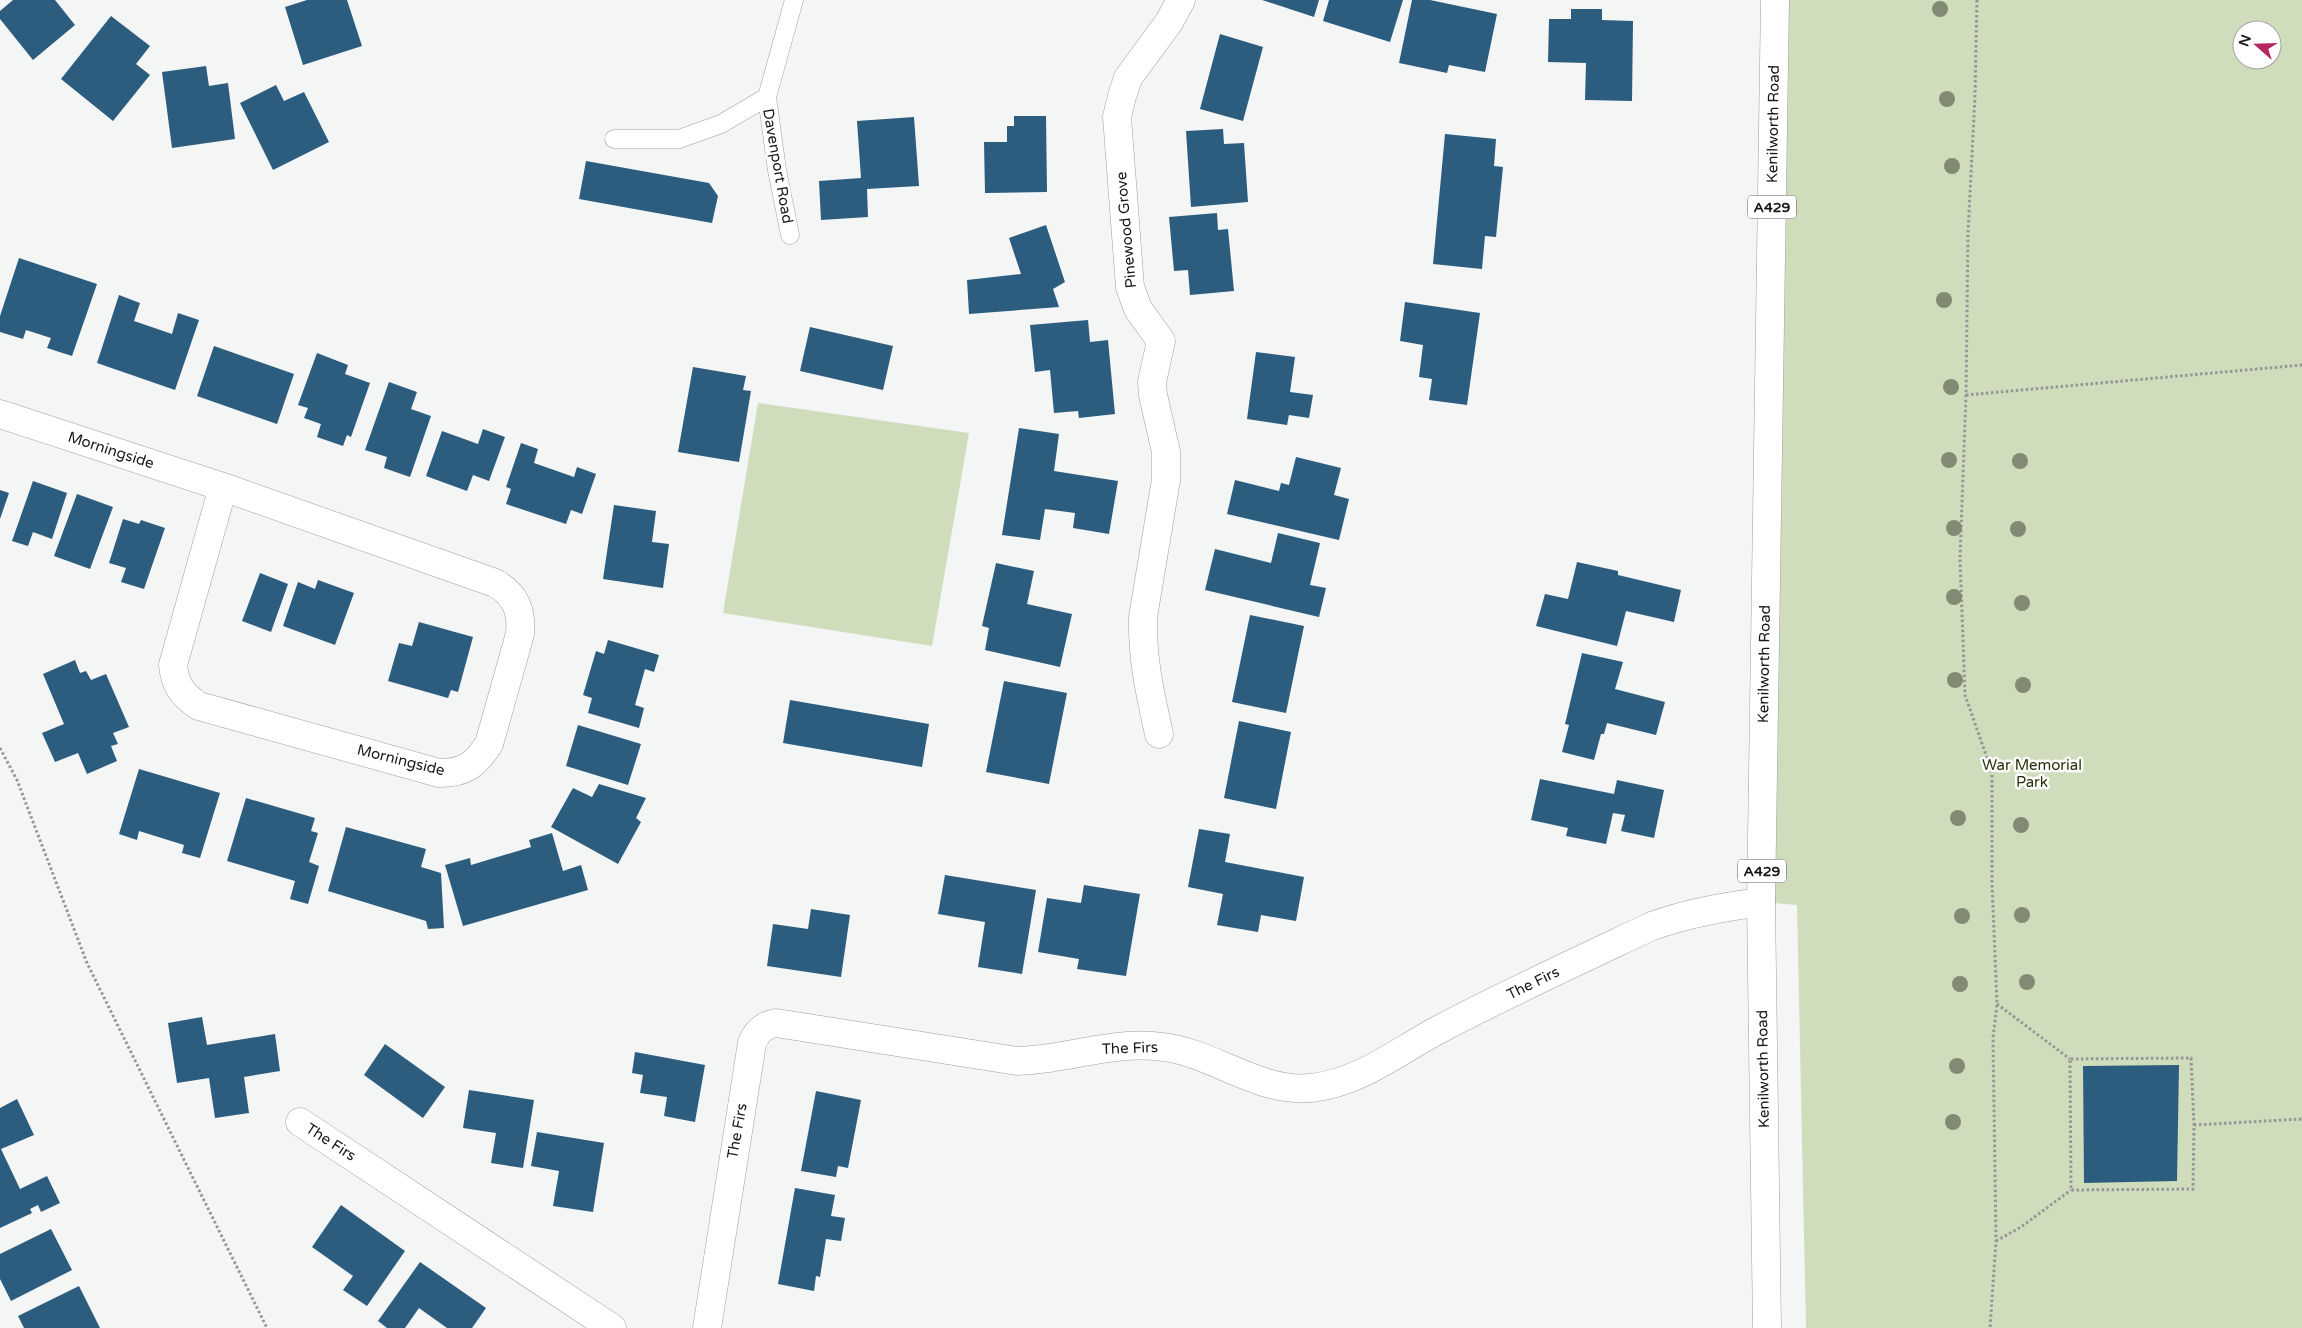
<svg xmlns="http://www.w3.org/2000/svg" width="2302" height="1328" viewBox="0 0 2302 1328" font-family="'Varela Round',sans-serif">
	<rect width="100%" height="100%" fill="#f4f5f5"/>
	<path fill="#d0ddbc" fill-rule="evenodd" d="M1775,0H2302V1328H1806L1797,905L1761,902ZM2242,30H2272V60H2242Z
		M758,403L969,433L932,646L723,613Z"/>
	<path fill="#2c5d7e" d="M13,0H55L75,25L33,60L0,19V11Z
		M307,0H347L362,46L303,65L285,7Z
		M1262,0H1319L1314,17Z
		M1329,0H1403L1390,42L1323,21Z
		M1412,0H1430L1497,14L1485,72L1449,65L1447,73L1399,63Z
		M1571,9H1602V20L1633,21L1632,101L1585,100L1586,63L1548,62L1549,19H1571Z
		M111,16L150,46L136,64L150,75L113,121L61,79Z
		M1220,34L1263,47L1243,121L1200,109Z
		M206,66L209,86L228,83L235,139L172,148L162,72Z
		M276,85L284,101L304,92L329,142L273,170L240,103Z
		M1014,116H1046L1047,192L985,193L984,142H1007V126H1014Z
		M914,117L919,186L867,189L868,217L821,220L819,181L861,178L857,121Z
		M1223,129L1224,144L1244,143L1248,202L1191,207L1186,131Z
		M1445,134L1496,139L1494,166L1503,167L1496,237L1485,236L1482,269L1433,264Z
		M586,161L709,183L718,196L712,223L579,199Z
		M1217,213L1218,230L1228,229L1234,291L1190,295L1188,270L1174,271L1169,217Z
		M1046,225L1065,282L1053,289L1059,307L969,314L967,280L1021,274L1009,238Z
		M19,258L97,284L72,356L47,348L51,338L26,330L23,339L0,332V316Z
		M119,295L140,303L134,321L172,334L178,313L199,320L175,390L97,363Z
		M1405,302L1480,313L1467,405L1429,400L1432,379L1419,377L1423,345L1400,341Z
		M1088,320L1090,342L1108,340L1115,414L1079,418L1078,411L1054,413L1050,370L1035,372L1030,325Z
		M810,327L893,346L883,390L800,371Z
		M214,346L294,374L277,424L197,396Z
		M1256,352L1295,357L1290,392L1313,395L1309,418L1289,415L1287,425L1247,419Z
		M317,353L348,365L345,374L370,383L351,437L347,435L343,446L317,437L321,424L304,418L308,408L298,405Z
		M693,367L746,376L743,390L751,391L739,462L678,452Z
		M389,382L417,392L411,409L431,416L410,477L384,468L387,457L365,450Z
		M1019,428L1059,434L1054,471L1118,481L1109,534L1073,528L1075,513L1045,509L1040,540L1002,535Z
		M483,429L505,437L489,481L473,475L467,491L426,476L442,431L478,444Z
		M521,443L538,449L534,463L574,477L577,467L596,474L582,514L571,510L566,524L506,504L511,489L506,487Z
		M1296,457L1341,468L1334,495L1349,499L1339,540L1227,514L1235,480L1279,491L1281,483L1289,485Z
		M33,481L67,493L52,539L33,532L28,546L12,541Z
		M0,490L9,493L0,519Z
		M77,494L113,507L90,569L54,556Z
		M614,505L656,511L652,542L669,544L663,588L603,579Z
		M123,519L139,524L141,520L165,528L144,589L121,582L126,568L109,563Z
		M1278,533L1320,543L1310,585L1326,588L1319,617L1205,590L1215,549L1271,563Z
		M1577,562L1618,571V575L1681,590L1674,622L1626,611L1617,646L1536,626L1545,594L1568,599Z
		M996,563L1034,571L1027,604L1072,614L1060,667L985,650L989,628L982,626Z
		M260,573L288,584L271,632L242,621Z
		M318,580L354,593L335,645L283,626L298,582L315,589Z
		M1250,615L1304,626L1286,713L1232,702Z
		M419,622L473,637L458,692L451,690L448,698L388,681L399,643L412,646Z
		M608,640L659,655L654,672L645,669L635,705L644,708L639,728L588,713L592,698L583,695L596,651L604,654Z
		M1582,653L1623,662L1615,689L1665,702L1656,735L1607,723L1604,734H1601L1594,760L1562,752L1569,725L1565,724Z
		M75,660L80,673L86,671L91,680L106,674L129,727L113,733L118,744L111,746L117,761L87,774L78,753L55,762L42,733L64,724L43,674Z
		M1004,681L1067,693L1049,784L986,772Z
		M790,700L929,724L922,767L783,743Z
		M1239,721L1291,732L1276,809L1224,798Z
		M578,725L641,744L628,785L566,766Z
		M139,769L220,793L200,858L182,853L184,845L139,831L137,840L119,834Z
		M1540,779L1614,794L1617,780L1664,790L1654,838L1621,831L1625,815L1613,813L1606,844L1566,836L1568,828L1531,820Z
		M599,784L646,798L636,818L641,822L618,864L551,827L573,788L592,797Z
		M246,798L315,818L311,831L318,833L309,862L319,866L308,904L290,899L295,881L227,861Z
		M346,827L426,849L421,867L441,873L444,928L428,929L426,921L328,891Z
		M1199,829L1230,834L1225,862L1304,877L1296,921L1261,915L1258,932L1217,925L1223,894L1188,887Z
		M552,833L563,871L581,865L588,890L463,926L445,865L470,858L471,865L531,847L529,840Z
		M945,875L1036,890L1022,974L978,967L985,922L938,914Z
		M1084,885L1140,894L1126,976L1077,969L1079,959L1038,952L1047,898L1081,903Z
		M811,909L850,915L841,977L767,966L773,924L808,929Z
		M202,1017L207,1045L275,1034L280,1071L244,1077L249,1113L215,1118L209,1078L177,1083L168,1023Z
		M385,1044L445,1087L423,1118L364,1075Z
		M635,1052L705,1065L695,1122L664,1116L667,1097L640,1093L643,1075L632,1073Z
		M2179,1065L2177,1181L2084,1183L2083,1066Z
		M469,1090L534,1100L523,1168L491,1163L496,1133L463,1128Z
		M816,1091L861,1100L848,1168L838,1166L836,1177L801,1171Z
		M17,1099L34,1135L1,1149L20,1189L47,1176L60,1203L41,1212L38,1205L30,1209L32,1213L0,1228V1108Z
		M537,1132L604,1143L593,1212L553,1206L559,1171L531,1166Z
		M795,1188L835,1195L831,1216L845,1218L841,1241L826,1239L820,1277L816,1276L814,1291L778,1284Z
		M341,1205L405,1251L367,1306L343,1290L353,1276L312,1247Z
		M51,1229L72,1270L11,1301L0,1279V1254Z
		M420,1262L486,1308L472,1328H447L419,1308L405,1328H387L378,1321Z
		M79,1286L100,1328H24L18,1316Z"/>
	<g fill="none" stroke-linecap="round" stroke-linejoin="round">
		<g stroke="#9e9f9f" stroke-width="19">
			<path id="lane" d="M614,139H679L721,124L767,97
				M790,235L777,170L767,97L794,0"/>
		</g>
		<g stroke="#9e9f9f" stroke-width="29">
			<path id="street" d="M0,414L223,487L495,583C516,595 522,611 520,634L489,744C475,765 465,773 439,773L199,706C182,695 175,685 173,665L223,487
				M1159,734C1150,693 1142,659 1143,617L1166,480V452L1153,395L1152,382L1161,341L1138,309L1130,287L1117,117L1122,96L1128,78L1169,22L1181,0
				M300,1122L612,1328
				M707,1328L752,1043C757,1031 764,1025 776,1023L1017,1061C1066,1060 1113,1040 1163,1047C1214,1053 1258,1093 1311,1088C1359,1083 1397,1052 1438,1030C1508,993 1580,960 1652,926C1688,913 1723,907 1761,902"/>
		</g>
		<g stroke="#9e9f9f" stroke-width="29">
			<path id="primary" d="M1767,1328L1761,902L1775,0"/>
		</g>
		<path stroke="#969697" stroke-width="3" stroke-dasharray="2.5 2.5" stroke-linecap="butt" d="M1977,0L1975,95L1968,233L1966,395L1960,558L1965,695L1992,772V883L1997,1004L1993,1038L1996,1241L1990,1328
			M1966,395L2302,365
			M0,748L17,780L87,963L267,1328
			M1997,1004L2070,1059
			M2191,1058L2194,1125L2193,1189L2071,1190L2070,1059Z
			M2194,1125L2302,1119
			M1996,1241L2021,1227L2071,1190"/>
		<use href="#lane" stroke="#fff" stroke-width="18"/>
		<use href="#street" stroke="#fff" stroke-width="28"/>
		<use href="#primary" stroke="#fff" stroke-width="28"/>
	</g>
	<g fill="#838a73">
		<circle cx="1940" cy="9" r="8"/>
		<circle cx="1947" cy="99" r="8"/>
		<circle cx="1952" cy="166" r="8"/>
		<circle cx="1944" cy="300" r="8"/>
		<circle cx="1951" cy="387" r="8"/>
		<circle cx="1949" cy="460" r="8"/>
		<circle cx="2020" cy="461" r="8"/>
		<circle cx="1954" cy="528" r="8"/>
		<circle cx="2018" cy="529" r="8"/>
		<circle cx="1954" cy="597" r="8"/>
		<circle cx="2022" cy="603" r="8"/>
		<circle cx="1955" cy="680" r="8"/>
		<circle cx="2023" cy="685" r="8"/>
		<circle cx="1958" cy="818" r="8"/>
		<circle cx="2021" cy="825" r="8"/>
		<circle cx="2022" cy="915" r="8"/>
		<circle cx="1962" cy="916" r="8"/>
		<circle cx="2027" cy="982" r="8"/>
		<circle cx="1960" cy="984" r="8"/>
		<circle cx="1957" cy="1066" r="8"/>
		<circle cx="1953" cy="1122" r="8"/>
	</g>
	<g text-anchor="middle" stroke-width="5" stroke-linejoin="round" paint-order="stroke">
		<g fill="#fff" stroke="#5d5d5e" stroke-width="1">
			<rect x="1748" y="195.5" width="48" height="23" rx="4"/>
			<rect x="1738" y="859.5" width="48" height="23" rx="4"/>
		</g>
		<g font-size="14" font-weight="bold" fill="#181819">
			<text x="1772" y="212">A429</text>
			<text x="1762" y="876">A429</text>
		</g>
		<g font-size="15" fill="#181819" stroke="#fff">
			<text transform="translate(1773 124) rotate(-89)" y="5">Kenilworth Road</text>
			<text transform="translate(778 166) rotate(80)" y="5">Davenport Road</text>
			<text transform="translate(1126 230) rotate(-95)" y="5">Pinewood Grove</text>
			<text transform="translate(111 450) rotate(18)" y="5">Morningside</text>
			<text transform="translate(1764 664) rotate(-89)" y="5">Kenilworth Road</text>
			<text transform="translate(401 760) rotate(14)" y="5">Morningside</text>
			<text transform="translate(1533 983) rotate(-26)" y="5">The Firs</text>
			<text transform="translate(1130 1048) rotate(-2)" y="5">The Firs</text>
			<text transform="translate(1763 1069) rotate(-91)" y="5">Kenilworth Road</text>
			<text transform="translate(737 1131) rotate(-80)" y="5">The Firs</text>
			<text transform="translate(331 1142) rotate(33)" y="5">The Firs</text>
		</g>
		<g font-size="15" fill="#263209" stroke="#fff">
			<text x="2032" y="770">War Memorial<tspan x="2032" dy="17">Park</tspan></text>
		</g>
	</g>
	<g transform="translate(2257 45) rotate(290)"><circle r="24" fill="#ffffff" stroke="#a3a3a3"/>
	<path d="M0-4L9 19L0 12L-9 19Z" fill="#b42761"/>
	<text y="-8" font-size="14" font-weight="bold" text-anchor="middle" fill="#181819">N</text>
	</g>
</svg>
